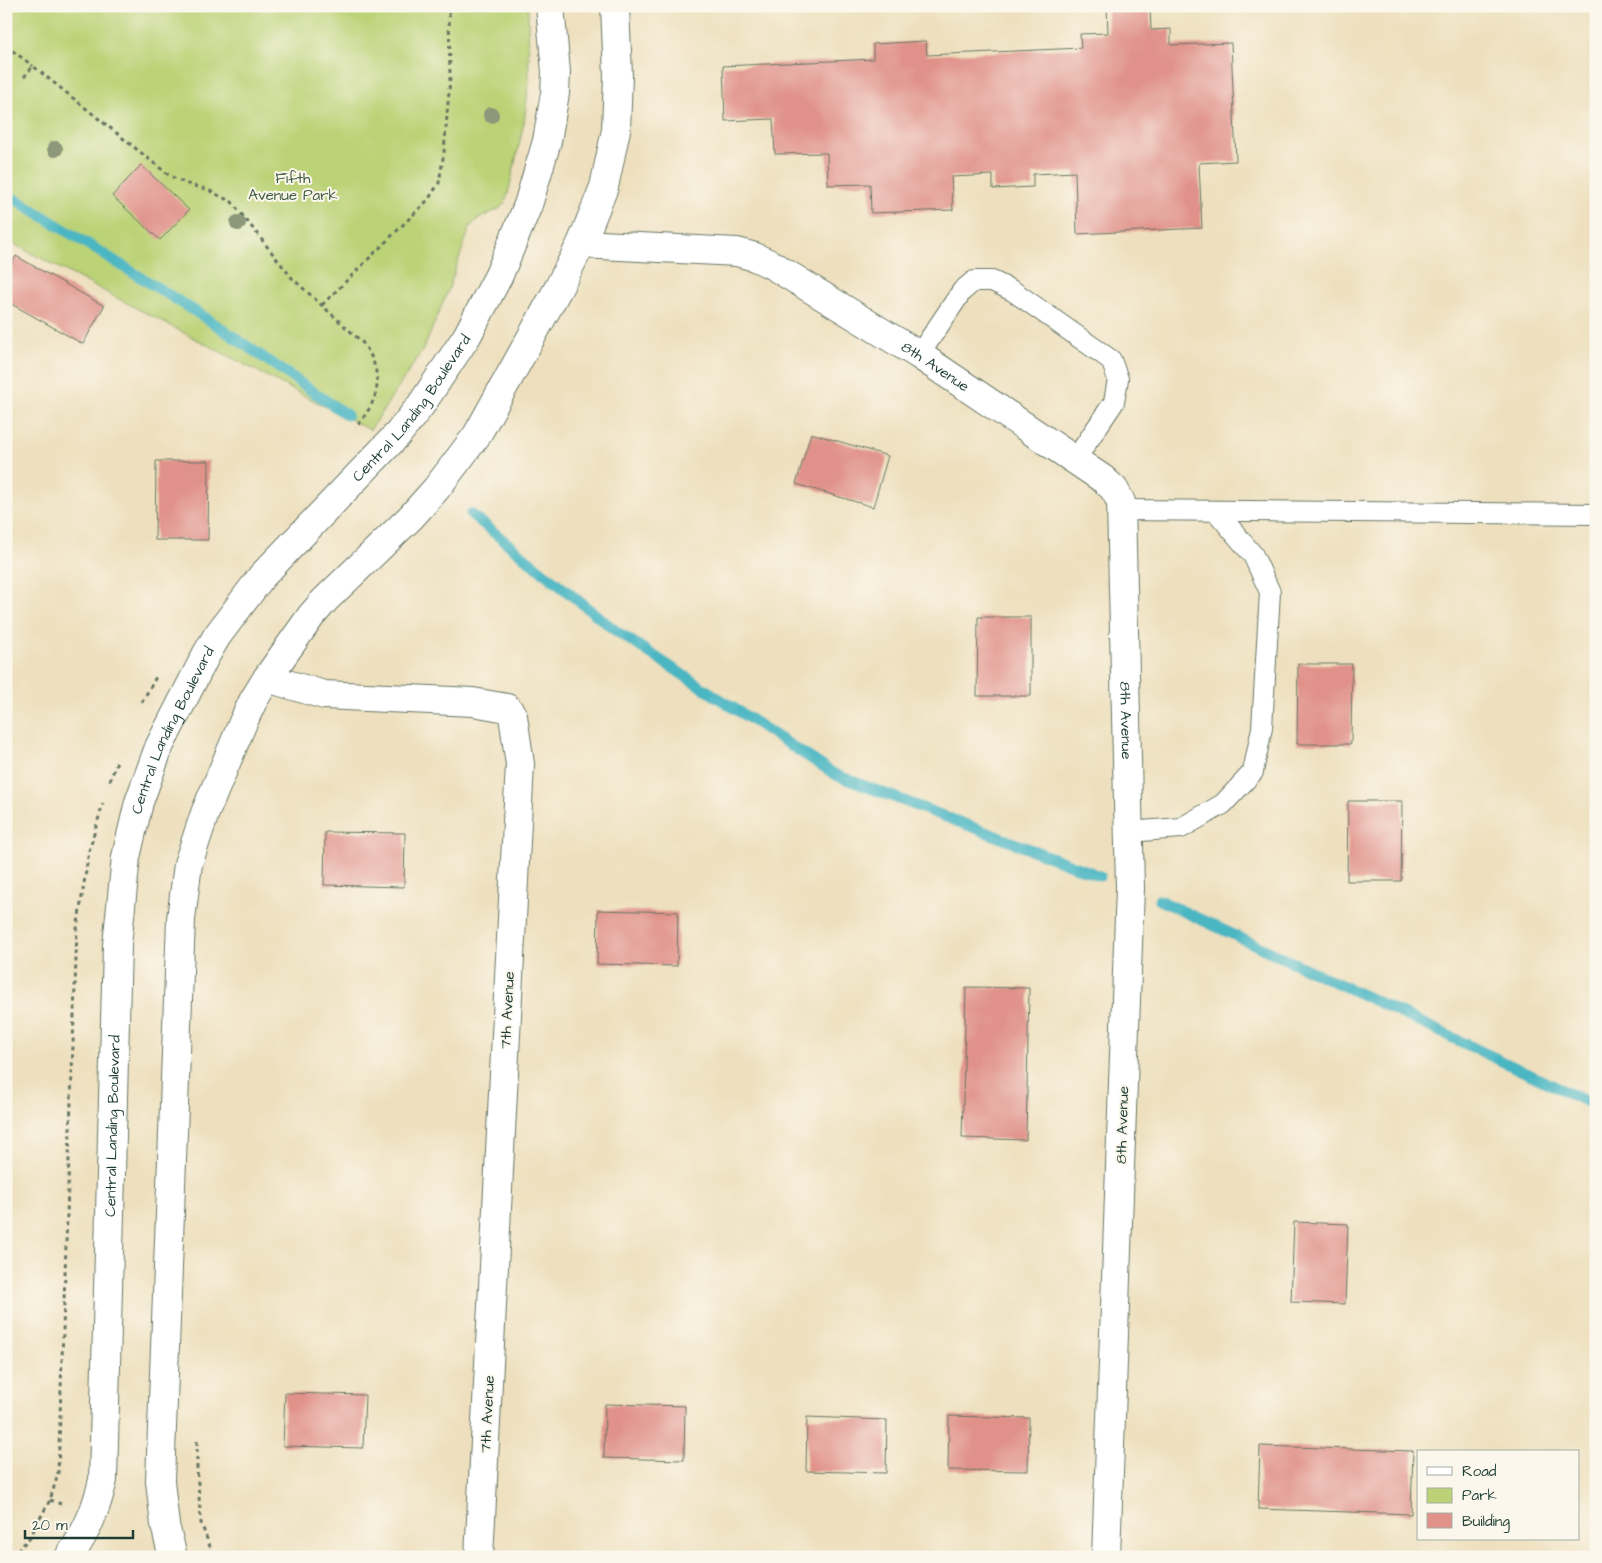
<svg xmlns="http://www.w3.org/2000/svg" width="1602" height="1563" viewBox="0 0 1602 1563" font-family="'Architects Daughter',sans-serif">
	<rect width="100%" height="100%" fill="#fbf7ec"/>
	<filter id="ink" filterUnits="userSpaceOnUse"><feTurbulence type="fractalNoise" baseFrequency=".02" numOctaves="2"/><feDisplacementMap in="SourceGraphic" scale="10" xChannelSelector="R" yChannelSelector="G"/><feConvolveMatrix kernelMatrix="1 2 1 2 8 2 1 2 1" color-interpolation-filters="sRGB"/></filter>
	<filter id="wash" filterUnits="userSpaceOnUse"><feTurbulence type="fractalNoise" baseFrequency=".0096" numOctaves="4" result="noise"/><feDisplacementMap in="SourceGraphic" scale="20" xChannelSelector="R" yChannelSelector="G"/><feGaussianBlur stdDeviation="1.12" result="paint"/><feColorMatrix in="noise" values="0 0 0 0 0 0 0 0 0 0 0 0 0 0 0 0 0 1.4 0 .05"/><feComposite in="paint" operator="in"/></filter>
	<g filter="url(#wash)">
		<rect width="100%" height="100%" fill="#eee0be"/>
		<path fill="#bbd276" stroke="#6d8855" d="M6,6H528L529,82L524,123L508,194L505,203L499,209L478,219L470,227L449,288L424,348L370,430L6,240Z"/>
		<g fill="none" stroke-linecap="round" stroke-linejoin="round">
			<path stroke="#48b6c2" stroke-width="11" d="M6,196L17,200L209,320L347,415
				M471,514L616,631L836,775L1100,876
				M1159,900L1384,1005L1596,1106"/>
		</g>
		<g id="blocks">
			<path fill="#e0928a" d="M1107,6H1150L1151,30L1171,29V45L1231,43L1236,161L1199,163L1202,228L1077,234L1075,172L1033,174V187L993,189V175L951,177L953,210L871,213L870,184L828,185L827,153L775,154L773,119L725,121L723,66L873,59V44L926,41L927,55L1081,48L1080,34L1108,33Z
				M141,165L189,210L160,240L112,196Z
				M16,256L104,306L83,344L6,301V273Z
				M811,433L888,456L873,507L796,484Z
				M156,461H209L208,540H155Z
				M978,617H1031V696H977Z
				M1298,664H1352L1351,744H1297Z
				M1348,801H1402L1401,881H1347Z
				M325,832L405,833L404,887L324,885Z
				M598,910L678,912L677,966L597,964Z
				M966,987L1029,988L1026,1140L962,1138Z
				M1294,1222L1348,1224L1345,1304L1291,1302Z
				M285,1393L365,1395L363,1448L283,1446Z
				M605,1404L685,1406L684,1460L604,1458Z
				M949,1416L1029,1418L1028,1471L948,1470Z
				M807,1417L887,1420L886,1473L806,1471Z
				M1260,1446L1413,1451L1411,1514L1258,1509Z"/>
		</g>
	</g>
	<g filter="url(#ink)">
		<use href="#blocks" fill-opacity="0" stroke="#677664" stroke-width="1"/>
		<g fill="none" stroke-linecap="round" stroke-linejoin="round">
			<g stroke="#677664" stroke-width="22">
				<path id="lane" d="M919,355L962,291L974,281H992L1013,291L1111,360L1118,379L1114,402L1075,460
					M1121,510L1596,514
					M1128,832L1181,828L1223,804L1253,772L1262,728L1270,592L1253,555L1216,511"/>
			</g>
			<g stroke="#677664" stroke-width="30">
				<g id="street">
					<path id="s1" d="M581,244L737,252L755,257L772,265L919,355L1103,479L1114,489L1121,502L1130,888L1106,1557"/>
					<path d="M267,678L324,695L473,702L507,708L513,716L520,764L479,1557"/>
				</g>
			</g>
			<g stroke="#677664" stroke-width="30">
				<g id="secondary">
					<path id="s2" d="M69,1557C87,1531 96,1510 103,1480L117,945L126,857L139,802L159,747L206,655L217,636L262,576L398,434L421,405L467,336L499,275L528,205L547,141L555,93L556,72L550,6"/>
					<path d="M173,1557L165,1525L160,1481L181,919L188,864L205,813L244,720L253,701L267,678L311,616L325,600L411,517L436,489L477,435L559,287L581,244L604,187L616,130L618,76L615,6"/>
				</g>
			</g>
			<path stroke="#677664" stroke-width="3" stroke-dasharray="4 4" stroke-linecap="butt" d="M6,46L33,66
				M24,77L33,66L170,176L190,185L206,189L232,202L292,278L362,342C375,358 382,382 373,401C369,411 362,419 356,428
				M322,305L428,200L439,183L444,152L450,79L449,6
				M142,702L156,677
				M110,781L117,761
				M197,1441V1470L201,1523L214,1557
				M50,1500L61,1504
				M12,1557L30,1537L50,1500L58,1474L77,929L89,851L103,803"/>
			<use href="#lane" stroke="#fff" stroke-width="20"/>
			<use href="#street" stroke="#fff" stroke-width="28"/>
			<use href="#secondary" stroke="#fff" stroke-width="28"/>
		</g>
		<g fill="#8d9779">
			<circle cx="491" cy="115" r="8"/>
			<circle cx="55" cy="149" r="8"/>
			<circle cx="238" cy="223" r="8"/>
		</g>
	</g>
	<g text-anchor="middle" stroke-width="4" stroke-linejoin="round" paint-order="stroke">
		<g font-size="15" fill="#3e5b41" stroke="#fbf7ec">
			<text x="293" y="183">Fifth<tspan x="293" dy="17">Avenue Park</tspan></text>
		</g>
		<g font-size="15" fill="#1f3d34" stroke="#fbf7ec">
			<text dy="5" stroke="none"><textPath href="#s1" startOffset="386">8th Avenue</textPath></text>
			<text dy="5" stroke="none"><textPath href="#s2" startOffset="1249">Central Landing Boulevard</textPath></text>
			<text dy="5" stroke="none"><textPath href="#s1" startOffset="836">8th Avenue</textPath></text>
			<text dy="5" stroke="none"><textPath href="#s2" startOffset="844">Central Landing Boulevard</textPath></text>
			<text transform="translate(507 1010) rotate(-87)" y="5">7th Avenue</text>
			<text transform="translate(1122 1125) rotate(-88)" y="5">8th Avenue</text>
			<text dy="5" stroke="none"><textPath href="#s2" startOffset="439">Central Landing Boulevard</textPath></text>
			<text transform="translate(487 1414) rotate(-87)" y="5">7th Avenue</text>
		</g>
	</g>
	<rect width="1602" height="1563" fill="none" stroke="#fbf7ec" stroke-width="25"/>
	<rect x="1417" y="1450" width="162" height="90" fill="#fbf7ec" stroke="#a3ada2"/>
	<rect x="1427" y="1467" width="25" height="8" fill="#ffffff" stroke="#a3ada2"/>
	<text x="1462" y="1476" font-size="15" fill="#1f3d34">Road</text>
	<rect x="1427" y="1488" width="25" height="15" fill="#bbd276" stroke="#a3ada2"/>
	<text x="1462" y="1500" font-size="15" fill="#1f3d34">Park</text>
	<rect x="1427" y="1513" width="25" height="15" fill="#e0928a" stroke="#a3ada2"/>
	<text x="1462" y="1526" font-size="15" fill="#1f3d34">Building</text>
	<path d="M25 1530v8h108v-8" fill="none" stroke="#1f3d34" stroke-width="2.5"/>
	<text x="32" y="1530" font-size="15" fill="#1f3d34" stroke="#fbf7ec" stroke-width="4" paint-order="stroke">20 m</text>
</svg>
